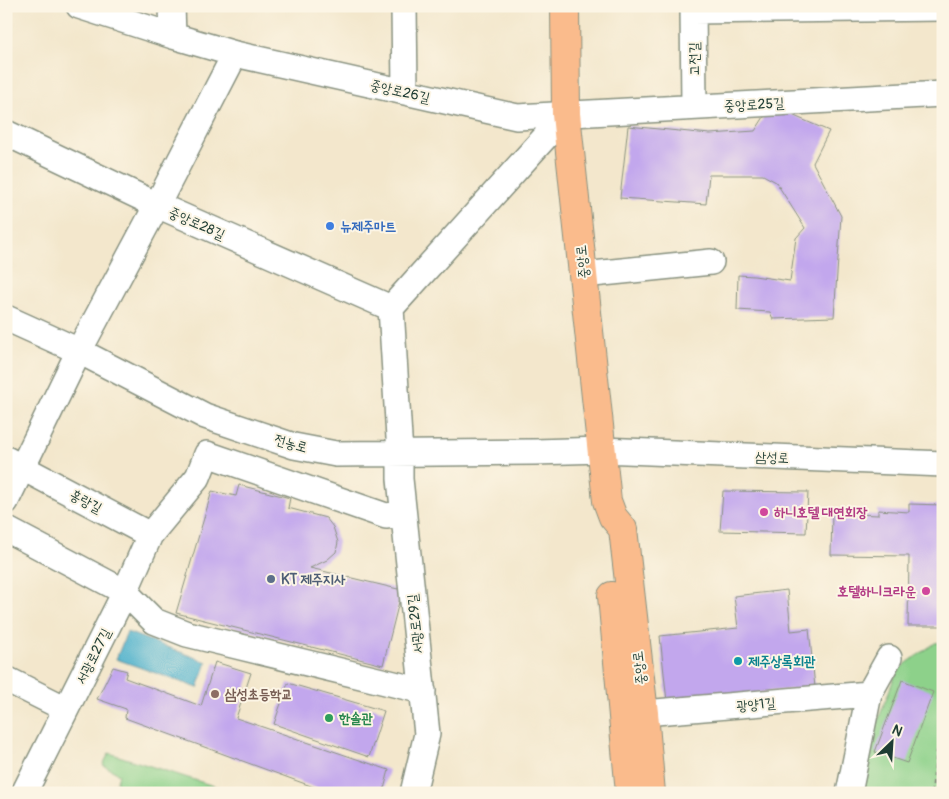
<svg xmlns="http://www.w3.org/2000/svg" width="949" height="799" viewBox="0 0 949 799" font-family="Pangolin,'Poor Story',sans-serif">
	<rect width="100%" height="100%" fill="#fcf5e5"/>
	<filter id="ink" filterUnits="userSpaceOnUse"><feTurbulence type="fractalNoise" baseFrequency=".02" numOctaves="2"/><feDisplacementMap in="SourceGraphic" scale="10" xChannelSelector="R" yChannelSelector="G"/><feConvolveMatrix kernelMatrix="1 2 1 2 8 2 1 2 1" color-interpolation-filters="sRGB"/></filter>
	<filter id="wash" filterUnits="userSpaceOnUse"><feTurbulence type="fractalNoise" baseFrequency=".0096" numOctaves="4" result="noise"/><feDisplacementMap in="SourceGraphic" scale="20" xChannelSelector="R" yChannelSelector="G"/><feGaussianBlur stdDeviation="1.12" result="paint"/><feColorMatrix in="noise" values="0 0 0 0 0 0 0 0 0 0 0 0 0 0 0 0 0 1.4 0 .05"/><feComposite in="paint" operator="in"/></filter>
	<g filter="url(#wash)">
		<rect width="100%" height="100%" fill="#f3e7cc"/>
		<path fill="#8dd18a" stroke="#56875f" d="M943,642V793H861L869,744L897,670L935,643Z
			M109,753L236,793H113L119,774L103,765Z"/>
		<path fill="#4db1cc" stroke="#367780" d="M127,632L207,662L198,688L116,659Z"/>
		<g id="blocks">
			<path fill="#c2a7ed" d="M771,106L829,131L813,163L841,216L834,317L773,319L770,312L737,310L738,275L754,276L790,281L796,238L805,228L776,182L763,175H709L706,204L620,198L628,126L710,134L755,131Z
				M239,485L290,498L288,508L326,518L333,527L338,542L336,552L327,560L310,568L402,590L383,665L176,613L212,491L236,496Z
				M723,491L808,492L806,533L720,531Z
				M909,504L943,505V626H908L909,556L831,555L832,513L878,515V510L909,512Z
				M787,590L791,631L809,629L815,687L667,702L660,636L738,628L734,596Z
				M215,662L251,673L236,718L389,770L383,793H364L360,791V793H330L125,718L126,709L97,699L113,667L127,671L125,678L201,706Z
				M902,680L933,692L907,763L875,752Z
				M288,683L384,711L369,757L274,724Z"/>
		</g>
	</g>
	<g filter="url(#ink)">
		<use href="#blocks" fill-opacity="0" stroke="#899280" stroke-width="1"/>
		<g fill="none" stroke-linecap="round" stroke-linejoin="round">
			<g stroke="#899280" stroke-width="28">
				<path id="minor" d="M79,6L173,36L235,54L517,117L943,94
					M172,6L173,36
					M404,6L405,91
					M693,6L694,107
					M693,11L943,8
					M6,133L157,205L391,308
					M583,275L711,262
					M6,318L79,351L205,416L294,446L336,454L535,452L602,450L943,464
					M6,459L150,535
					M6,501L79,351L157,205L235,54
					M6,529L125,592L154,621L187,634L423,691
					M6,679L66,709
					M644,713L869,694
					M24,793L125,592L150,535L198,477L207,454L386,516L403,514
					M413,793L427,734L400,479V454L391,308L566,114
					M849,793L869,694L889,658"/>
			</g>
			<g stroke="#899280" stroke-width="30">
				<path id="major" d="M565,6L566,114L607,501L613,517L623,529L644,713L651,793
					M612,596L630,793"/>
			</g>
			<path stroke="#899280" stroke-width="3" stroke-dasharray="4 4" stroke-linecap="butt" d="M932,793L937,752L943,742"/>
			<use href="#minor" stroke="#fff" stroke-width="25"/>
			<use href="#major" stroke="#fabb8c" stroke-width="28"/>
		</g>
	</g>
	<circle fill="#3f7fe0" stroke="#fcf5e5" stroke-width="2" cx="330" cy="226" r="5"/>
	<g fill="#d1479c" stroke="#fcf5e5" stroke-width="2">
		<circle cx="764" cy="512" r="5"/>
		<circle cx="926" cy="591" r="5"/>
	</g>
	<circle fill="#5c6f8a" stroke="#fcf5e5" stroke-width="2" cx="271" cy="579" r="5"/>
	<circle fill="#0f9aa8" stroke="#fcf5e5" stroke-width="2" cx="738" cy="661" r="5"/>
	<circle fill="#8d6e63" stroke="#fcf5e5" stroke-width="2" cx="215" cy="694" r="5"/>
	<circle fill="#2e9e5b" stroke="#fcf5e5" stroke-width="2" cx="329" cy="718" r="5"/>
	<g text-anchor="middle" stroke-width="4" stroke-linejoin="round" paint-order="stroke">
		<g font-size="14" fill="#1f3d34" stroke="#fcf5e5">
			<text transform="translate(694 59) rotate(-91)" y="5">고전길</text>
			<text transform="translate(400 91) rotate(13)" y="5">중앙로26길</text>
			<text transform="translate(754 104) rotate(-3)" y="5">중앙로25길</text>
			<text transform="translate(197 223) rotate(24)" y="5">중앙로28길</text>
			<text transform="translate(582 262) rotate(-96)" y="5">중앙로</text>
			<text transform="translate(291 443) rotate(16)" y="5">전농로</text>
			<text transform="translate(772 457) rotate(2)" y="5">삼성로</text>
			<text transform="translate(86 501) rotate(28)" y="5">홍랑길</text>
			<text transform="translate(415 624) rotate(-96)" y="5">서광로29길</text>
			<text transform="translate(93 656) rotate(-63)" y="5">서광로27길</text>
			<text transform="translate(639 668) rotate(-97)" y="5">중앙로</text>
			<text transform="translate(756 704) rotate(-5)" y="5">광양1길</text>
		</g>
		<g font-size="14" font-weight="bold" fill="#366cbe" stroke="#fcf5e5" text-anchor="start">
			<text x="340" y="231">뉴제주마트</text>
		</g>
		<g font-size="14" font-weight="bold" fill="#b23c85" stroke="#fcf5e5" text-anchor="start">
			<text x="774" y="517">하니호텔 대연회장</text>
			<text x="916" y="596" text-anchor="end">호텔하니크라운</text>
		</g>
		<g font-size="14" font-weight="bold" fill="#4e5e75" stroke="#fcf5e5" text-anchor="start">
			<text x="281" y="584">KT 제주지사</text>
		</g>
		<g font-size="14" font-weight="bold" fill="#0d838f" stroke="#fcf5e5" text-anchor="start">
			<text x="748" y="666">제주상록회관</text>
		</g>
		<g font-size="14" font-weight="bold" fill="#785e54" stroke="#fcf5e5" text-anchor="start">
			<text x="225" y="699">삼성초등학교</text>
		</g>
		<g font-size="14" font-weight="bold" fill="#27864d" stroke="#fcf5e5" text-anchor="start">
			<text x="339" y="723">한솔관</text>
		</g>
	</g>
	<rect width="949" height="799" fill="none" stroke="#fcf5e5" stroke-width="25"/>
	<g transform="translate(892 742) rotate(25)" stroke="#fcf5e5" stroke-width="4" paint-order="stroke">
	<path d="M0-4L9 19L0 12L-9 19Z" fill="#1f3d34"/>
	<text y="-8" font-size="14" font-weight="bold" text-anchor="middle" fill="#1f3d34">N</text>
	</g>
</svg>
